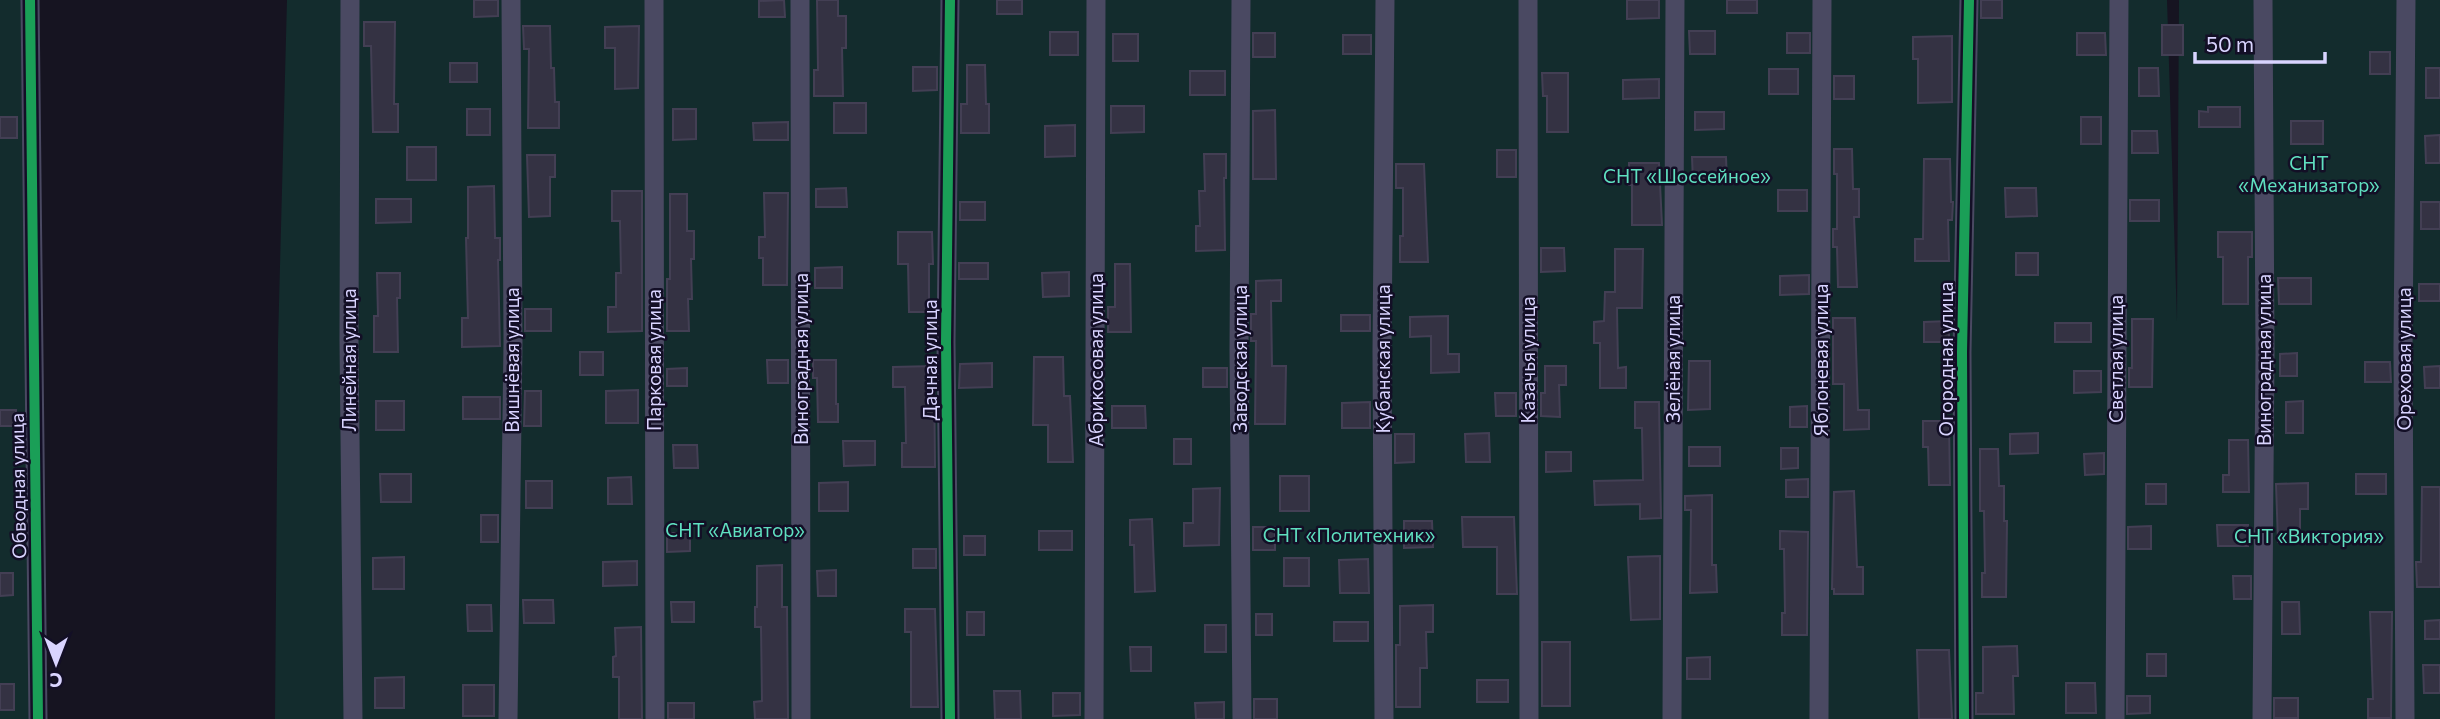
<svg xmlns="http://www.w3.org/2000/svg" width="2440" height="719" viewBox="0 0 2440 719" font-family="Commissioner,sans-serif">
	<rect width="100%" height="100%" fill="#161421"/>
	<path fill="#132c2d" d="M0,0H27L37,719H0Z
		M287,0H2167L2177,322L2179,0H2440V719H275L278,342Z"/>
	<path fill="#343243" stroke="#433f54" stroke-width="2" d="M474,0H498V16L474,17Z
		M784,0L785,17H759V1Z
		M817,0H838V16H846V48H842L843,96H814V70H818Z
		M997,0H1022V14H997Z
		M1627,0H1659V18L1627,19Z
		M1727,0H1757V13H1727Z
		M1981,0H2002V18H1981Z
		M364,22H395L394,104H398V132H373L371,46H364Z
		M2162,25H2183V55H2162Z
		M523,26H550L551,68H554L555,102H559V128H528L529,49H524Z
		M639,26L638,88L615,89V48H605V27Z
		M1689,31H1715V54H1690Z
		M1050,32H1078V55H1050Z
		M1253,33H1275V57H1253Z
		M1787,33H1810V53H1787Z
		M2077,33H2105L2106,55H2077Z
		M1113,34H1138V61H1113Z
		M1343,35H1371V54H1343Z
		M1952,36V102L1918,103V59H1913V37Z
		M2370,52H2390V74H2370Z
		M450,63H477V82H450Z
		M967,65H985L986,104H989V133H961V104H967Z
		M913,67H937V90L913,91Z
		M2139,68H2158L2159,96H2139Z
		M2426,68H2440V98H2426Z
		M1769,69H1798V94H1769Z
		M1190,71H1225V95H1190Z
		M1542,73H1568V132H1547V96H1543Z
		M1834,76H1854V99H1834Z
		M1659,79V98L1623,99V80Z
		M834,103H866V133H834Z
		M1111,106H1144V132L1111,133Z
		M2208,107H2240V127H2199V111L2208,112Z
		M467,109H490V135H467Z
		M673,109H696V139L673,140Z
		M1275,110L1276,179H1253V111Z
		M1695,112H1724V129L1695,130Z
		M0,117H17V138H0Z
		M2081,117H2101V144H2081Z
		M2291,121H2323V144H2291Z
		M788,122V140H754L753,123Z
		M1075,125V156L1045,157V126Z
		M2132,131H2157L2158,153H2132Z
		M2440,135V163H2426L2425,136Z
		M407,147H436V180H407Z
		M1834,149H1852L1853,189H1859V217H1854L1857,287H1838L1837,247H1833V229H1837V174H1834Z
		M1497,150H1516V177H1497Z
		M1204,154H1226V178H1224L1225,250L1196,251V226H1200L1199,191H1205Z
		M527,155H555V177H550V216L529,217Z
		M1692,157H1726L1727,182H1693Z
		M1924,159H1950L1951,202H1953L1952,220H1948L1949,261H1915V239H1923Z
		M1629,163H1659L1662,225H1632V185H1629Z
		M1396,164H1424L1428,262H1400V236H1403V188H1396Z
		M494,186L495,238H500V260H498L500,346L462,347V318H468L466,238H468V187Z
		M846,188L847,207H816V189Z
		M2005,188H2036L2037,216L2006,217Z
		M1778,190H1807V211H1778Z
		M612,191H642V331L608,332V307H616V273H621L620,221H612Z
		M764,193H788L787,285H763V258H759V237H765Z
		M670,194H687V231H694V259H691L692,299H688L689,331H667V279H670Z
		M376,199H411V222L376,223Z
		M2130,200H2159V221H2130Z
		M960,202H985V220H960Z
		M2421,202H2440V229H2421Z
		M898,232H932L933,264H929V312H909L908,264H898Z
		M2218,232H2252V257H2248V304H2223V257H2218Z
		M1541,248H1564L1565,271L1541,272Z
		M1615,249H1643L1642,308H1617L1618,368L1626,367V388H1600V343H1594V322L1604,321L1605,292H1615Z
		M2016,253H2038V275H2016Z
		M959,263H988V279H959Z
		M1115,264H1130L1131,332H1108V307H1115Z
		M842,267V288H815V268Z
		M1069,272V296L1043,297L1042,273Z
		M377,273H400V298H397L398,352H374V316H378Z
		M1809,275V294L1780,295V276Z
		M2278,278H2311V304H2279Z
		M1281,280V301H1271L1272,366H1286L1285,424H1255L1256,341H1251V314H1256V281Z
		M2419,284H2440V301H2419Z
		M525,309H551V331H525Z
		M1341,315H1370V331H1341Z
		M1448,316V354H1459V372L1431,373V336L1410,337V317Z
		M1833,318H1855L1858,410H1869V429L1844,430V384H1833Z
		M2132,319H2153L2152,387H2129V368H2132Z
		M1949,321V342H1924V322Z
		M2055,323H2091V342H2055Z
		M580,352H603V375H580Z
		M2297,353V376H2280V354Z
		M1034,357H1063L1064,396H1070L1073,462H1048V425H1033Z
		M767,360H788V383H768Z
		M813,360H836V404H838V422H818L817,378H813Z
		M1689,361H1710V409L1688,410Z
		M2365,362H2390L2391,382H2365Z
		M992,363V387L959,388L960,364Z
		M934,366L935,467H902V443H906L905,387H893V367Z
		M1545,366H1566V385H1559L1560,417L1541,416V393H1545Z
		M2440,366V388H2425L2424,367Z
		M687,368V386H667V369Z
		M1203,368H1227V387H1203Z
		M2074,371H2101V392L2074,393Z
		M638,390V423H606V391Z
		M525,391H541V426H524Z
		M1495,393H1516V416H1496Z
		M463,397H500V419H463Z
		M376,401H404V430H376Z
		M2303,401V433H2286V402Z
		M1370,402V428H1342V403Z
		M1635,402H1659L1661,518L1640,519V504L1595,505L1594,481L1643,480L1642,428H1635Z
		M1112,406H1145L1146,428H1112Z
		M1807,406V427H1790V407Z
		M0,410H16V426H0Z
		M1923,421H1949L1950,485H1929L1928,447H1923Z
		M1489,433L1490,462H1466L1465,434Z
		M2038,433V453L2010,454V434Z
		M1395,434H1414V462L1395,463Z
		M1174,439H1191V464H1174Z
		M2229,440H2248L2249,492H2223V475H2229Z
		M843,441H875V465L844,466Z
		M673,445H697L698,468H674Z
		M1689,447H1720V466H1689Z
		M1781,448H1798V468L1781,469Z
		M1980,449H1998L1999,486H2004V521H2007L2006,597H1982V573H1985L1984,511H1980Z
		M1546,452H1571V471L1546,472Z
		M2104,453V474L2085,475L2084,454Z
		M380,474H411V502H381Z
		M2356,474H2386V494H2356Z
		M1280,476H1309V511H1280Z
		M631,477L632,504H608V478Z
		M1808,479V497H1786V480Z
		M526,481H552V508H526Z
		M848,482V511H819V483Z
		M2308,483V509H2300V541L2278,542L2276,484Z
		M2146,484H2166V504H2146Z
		M2422,487H2440V587H2417L2416,562H2421Z
		M1220,488L1219,545L1184,546V523H1193V489Z
		M1854,491L1857,567H1863V594H1834V589H1832L1834,492Z
		M1712,495V565H1716L1717,592L1690,593L1691,510H1685V496Z
		M481,515H498V542H481Z
		M1462,517H1514L1517,594H1497V547H1463Z
		M1152,519L1155,591L1135,592L1134,545H1130V520Z
		M1404,521H1432L1433,547L1404,548Z
		M2217,525H2248V546H2218Z
		M2151,526V549H2128V527Z
		M1253,527H1275V550H1253Z
		M1039,531H1072V550H1039Z
		M1780,531L1808,532L1807,635H1782V613H1785L1784,549H1780Z
		M667,533H690V551L667,552Z
		M964,536H985V555H964Z
		M913,549H936V568H913Z
		M1660,556V619L1631,620L1628,557Z
		M404,557V589H373V558Z
		M1284,558H1309V586H1284Z
		M1368,559L1369,593H1340L1339,560Z
		M637,561V585L603,586V562Z
		M782,565V607H787L788,719H755L754,702L762,701L761,627H755V607H757V566Z
		M836,570V596H818L817,571Z
		M0,573H13V595L0,596Z
		M2233,576H2251V599H2234Z
		M523,600H553L554,623H524Z
		M671,602H694V622H672Z
		M2282,602H2299L2300,634H2282Z
		M467,605H491L492,631H468Z
		M1433,605V632H1426L1427,668H1420V707H1396V645H1400V606Z
		M905,609H935L938,707H911V632H905Z
		M967,612H984V635H967Z
		M2370,612H2392L2391,718H2368V699H2373Z
		M1256,614H1272V635H1256Z
		M2440,620V639H2425V621Z
		M1334,622H1368V641H1334Z
		M1205,625H1226V652H1205Z
		M641,627L642,719H619V677H613V657L616,656L615,628Z
		M1542,642H1570V706H1542Z
		M2017,646L2018,676H2013L2014,714H1976V693H1983V647Z
		M1130,647H1151V671H1131Z
		M1917,650H1949L1952,719H1919Z
		M2147,654H2166V676H2147Z
		M1710,657V679H1687V658Z
		M2423,665H2440V693H2424Z
		M404,677V708H375V678Z
		M1477,680H1508V702H1477Z
		M2066,683H2095L2096,713H2066Z
		M0,684H14V710H0Z
		M463,685H494V716H463Z
		M994,691H1020L1021,719H995Z
		M1053,693H1080V715L1053,716Z
		M2127,696H2150V713L2127,714Z
		M2274,698H2298V718H2274Z
		M1254,699H1277V719H1254Z
		M1224,702V719H1196L1195,703Z
		M668,703H694V719H668Z"/>
	<g fill="none" stroke-linecap="round" stroke-linejoin="round">
		<path stroke="#4a4962" stroke-width="19" d="M30,0L38,719
			M350,0L349,341L353,719
			M654,0L655,719
			M800,0L801,719
			M950,0L946,342L950,719
			M1241,0L1239,350L1242,719
			M1528,0L1529,719
			M508,719L513,342L511,0
			M1094,719L1096,0
			M1384,719L1382,351L1385,0
			M1672,719L1675,0
			M1819,719L1822,0
			M1964,719L1962,352L1969,0
			M2115,719L2119,0
			M2262,719L2265,352L2263,0
			M2405,719L2403,348L2406,0"/>
		<g stroke="#130f26" stroke-width="15">
			<path id="cycleway" d="M30,0L38,719
				M950,0L946,342L950,719
				M1964,719L1962,352L1969,0"/>
		</g>
		<use href="#cycleway" stroke="#1a9f57" stroke-width="10"/>
	</g>
	<g text-anchor="middle" stroke-width="5" stroke-linejoin="round" paint-order="stroke">
		<g font-size="19" fill="#5fe0c0" stroke="#130f26">
			<text x="2309" y="170">СНТ<tspan x="2309" dy="22">«Механизатор»</tspan></text>
			<text x="1687" y="183">СНТ «Шоссейное»</text>
			<text x="735" y="537">СНТ «Авиатор»</text>
			<text x="1349" y="542">СНТ «Политехник»</text>
			<text x="2309" y="543">СНТ «Виктория»</text>
		</g>
		<g font-size="19" fill="#d9d4ff" stroke="#130f26">
			<text transform="translate(801 359) rotate(-90)" y="7">Виноградная улица</text>
			<text transform="translate(1240 359) rotate(-90)" y="7">Заводская улица</text>
			<text transform="translate(1383 359) rotate(-90)" y="7">Кубанская улица</text>
			<text transform="translate(1673 359) rotate(-90)" y="7">Зелёная улица</text>
			<text transform="translate(1946 359) rotate(-90)" y="7">Огородная улица</text>
			<text transform="translate(2116 359) rotate(-90)" y="7">Светлая улица</text>
			<text transform="translate(2404 359) rotate(-90)" y="7">Ореховая улица</text>
			<text transform="translate(349 360) rotate(-90)" y="7">Линейная улица</text>
			<text transform="translate(512 360) rotate(-90)" y="7">Вишнёвая улица</text>
			<text transform="translate(654 360) rotate(-90)" y="7">Парковая улица</text>
			<text transform="translate(930 360) rotate(-90)" y="7">Дачная улица</text>
			<text transform="translate(1096 360) rotate(-90)" y="7">Абрикосовая улица</text>
			<text transform="translate(1528 360) rotate(-90)" y="7">Казачья улица</text>
			<text transform="translate(1821 360) rotate(-90)" y="7">Яблоневая улица</text>
			<text transform="translate(2264 360) rotate(-90)" y="7">Виноградная улица</text>
			<text transform="translate(18 486) rotate(-91)" y="7">Обводная улица</text>
		</g>
	</g>
	<g transform="translate(56 663) rotate(180)" stroke="#130f26" stroke-width="5" paint-order="stroke">
	<path d="M0-5L12 26L0 18L-12 26Z" fill="#d9d4ff"/>
	<text y="-10" font-size="19" font-weight="bold" text-anchor="middle" fill="#d9d4ff">С</text>
	</g>
	<path d="M2195 52v10h130v-10" fill="none" stroke="#d9d4ff" stroke-width="3.5"/>
	<text x="2206" y="52" font-size="21" fill="#d9d4ff" stroke="#130f26" stroke-width="5" paint-order="stroke">50 m</text>
</svg>
